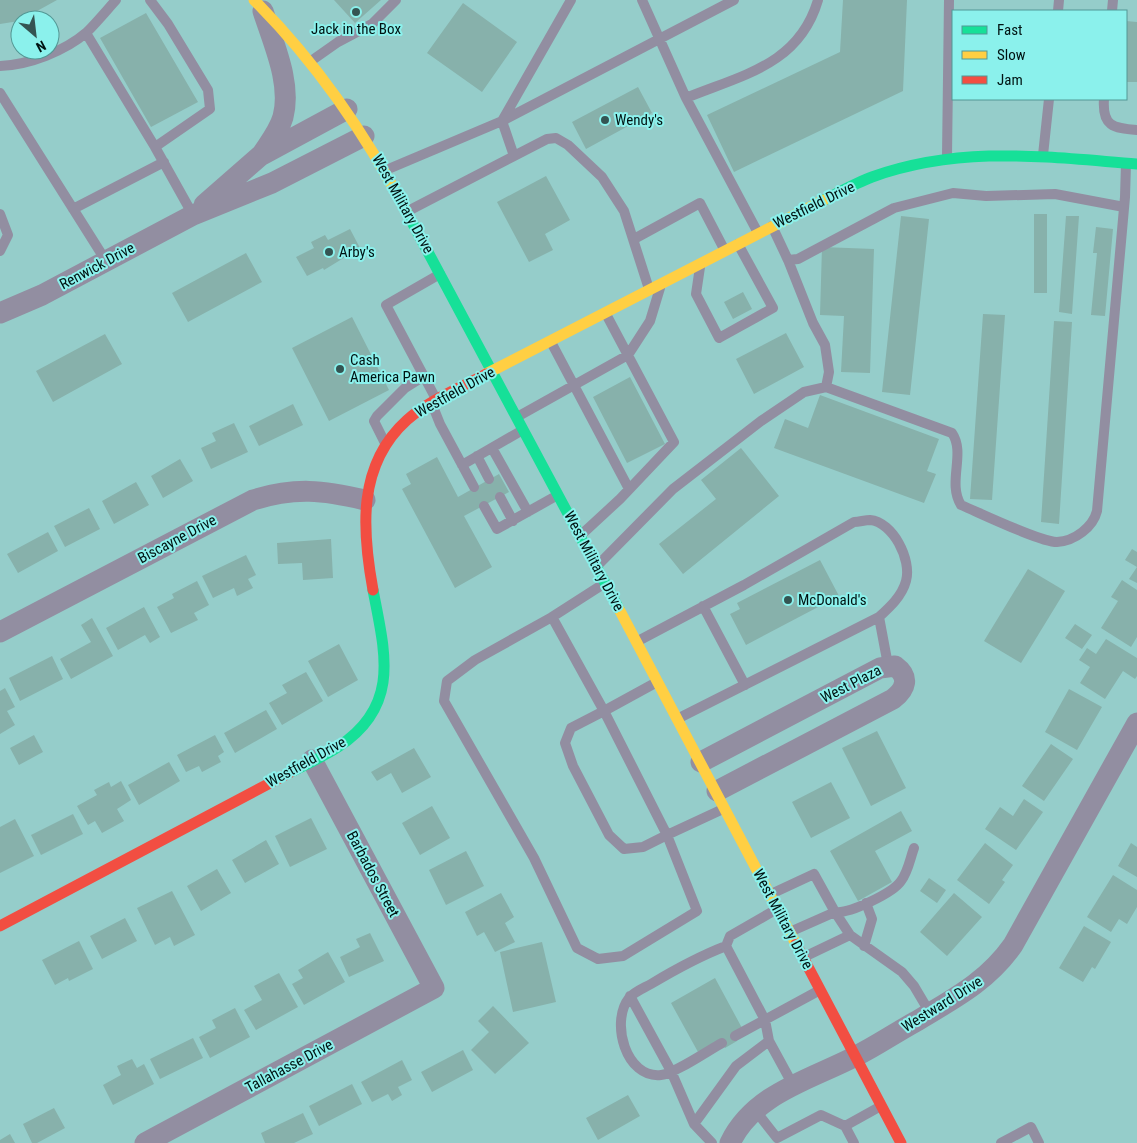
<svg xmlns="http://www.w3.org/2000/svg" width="1137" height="1143" viewBox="0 0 1137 1143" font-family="'Roboto Condensed',sans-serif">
	<rect width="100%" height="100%" fill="#95cdca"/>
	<path fill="#87b1ab" d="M0,0H57L19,21L0,24Z
		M334,0H381L355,23Z
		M843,0H907L903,91L734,172L707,115L840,52Z
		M463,3L517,42L482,92L427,53Z
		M146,13L198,102L151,127L100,38Z
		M1126,21L1137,22V82H1126Z
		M638,87L652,113L586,149L572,122Z
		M546,176L570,220L545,234L553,250L529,262L497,202Z
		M1034,214H1047V293H1034Z
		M901,216L929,219L910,395L882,392Z
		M1066,216H1079L1072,314L1059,312Z
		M1096,227L1113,229L1105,316L1091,315L1097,253H1093Z
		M350,229L360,248L324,270L323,268L307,276L296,257L314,248L311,242L325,235L328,240Z
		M822,247L874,249L870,373L841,372L844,316L820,315Z
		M246,253L262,282L188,322L172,293Z
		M743,292L752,309L733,319L724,302Z
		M983,314L1005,315L992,500L970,499Z
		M352,317L389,390L329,421L292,348Z
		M1054,321L1072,322L1059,524L1041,522Z
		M786,333L804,367L754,394L736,359Z
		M105,334L122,364L53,402L36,371Z
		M630,377L665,444L627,463L593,397Z
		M820,395L939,439L927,471L936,474L924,503L774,448L785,419L808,428Z
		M293,404L303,425L259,446L249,426Z
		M234,423L248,452L211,469L201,448L216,441L212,433Z
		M741,448L779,496L683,574L659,544L716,499L701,480Z
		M437,457L458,497L499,474L509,492L464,516L492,567L455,588L402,489L411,484L406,474Z
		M180,459L193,481L163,498L151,476Z
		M136,482L149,505L114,524L102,501Z
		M89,508L100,529L65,547L54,526Z
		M48,532L58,551L18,573L7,554Z
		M331,539L333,578L303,580L302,563L278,564L277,543Z
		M1132,549L1137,552V583L1129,579L1137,567L1125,560Z
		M246,555L256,575L248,579L253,588L237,596L234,588L213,598L202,576Z
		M820,560L839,596L746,645L730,614L740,609L737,603Z
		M1028,569L1065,591L1021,663L984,641Z
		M1122,580L1137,590V637L1131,647L1101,628L1118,601L1111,597Z
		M197,581L209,605L194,613L198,620L171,633L157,607L174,598L172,594Z
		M144,607L160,637L150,643L145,635L118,650L106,628Z
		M92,618L113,656L71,679L60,659L91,642L81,625Z
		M1075,624L1092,635L1082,649L1065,638Z
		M1106,639L1137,658V676L1135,679L1123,671L1105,699L1080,683L1090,667L1079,660L1087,648L1096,654Z
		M339,644L358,680L328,697L308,661Z
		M52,656L63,679L20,701L9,678Z
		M306,672L323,701L282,725L269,703L287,693L282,685Z
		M5,688L15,707L7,711L15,725L0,734V691Z
		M1069,689L1102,707L1077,750L1045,732Z
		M266,710L277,729L235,753L224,733Z
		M877,731L906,788L871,806L842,748Z
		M34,735L43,752L19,765L10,748Z
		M215,735L224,752L218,756L221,762L202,772L199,766L186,772L177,755Z
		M1051,744L1073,759L1044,801L1022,786Z
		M414,748L431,777L402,793L391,773L377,781L371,772Z
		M169,762L180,781L139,805L128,785Z
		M121,781L131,800L117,809L124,821L102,833L95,821L88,825L77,806L97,795L94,790L109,782L111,787Z
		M831,782L850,818L811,838L792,802Z
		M1024,799L1043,812L1016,850L985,829L1000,807L1013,816Z
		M432,806L450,838L420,855L402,823Z
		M901,811L912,831L875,851L892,882L858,901L830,851Z
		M73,814L83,834L41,855L31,835Z
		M311,818L327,849L290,867L275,836Z
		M15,819L34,856L0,873V827Z
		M266,840L279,864L245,883L232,860Z
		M985,843L1013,865L1002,880L1005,882L989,904L957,880Z
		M1131,843L1137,847V877L1118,866Z
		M466,851L484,886L446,905L429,870Z
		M217,869L231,893L201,911L187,886Z
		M1113,875L1137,890V907L1127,924L1119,919L1111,932L1087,917Z
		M929,878L946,890L937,903L920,891Z
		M172,891L195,935L174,946L170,937L155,945L137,908Z
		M501,893L514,917L505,923L515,942L495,952L484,932L477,936L465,912Z
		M954,893L982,917L947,956L920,932Z
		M125,918L137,941L102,959L90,936Z
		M1084,926L1111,942L1095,969L1092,967L1083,982L1059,968Z
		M370,933L384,961L349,977L340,957L360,947L356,939Z
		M79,941L93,969L69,981L68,978L55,985L42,960Z
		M542,942L556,1002L513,1012L500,952Z
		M328,952L345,982L304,1005L292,984L303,978L298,970Z
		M279,973L298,1007L256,1030L244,1010L262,1000L254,986Z
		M715,978L742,1028L733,1033L737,1041L725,1048L720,1040L698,1052L671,1003Z
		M493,1006L529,1043L495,1074L471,1050L489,1032L478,1021Z
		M235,1008L250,1037L210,1058L199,1037L216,1028L212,1020Z
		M193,1038L203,1058L160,1079L150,1059Z
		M463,1050L473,1070L432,1092L421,1072Z
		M132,1059L137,1068L144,1064L154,1084L113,1105L103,1085L121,1075L117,1066Z
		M402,1060L412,1080L398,1087L402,1095L392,1101L388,1094L372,1102L361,1082Z
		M352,1084L362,1104L319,1126L309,1106Z
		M628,1095L640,1116L598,1140L586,1118Z
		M54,1108L65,1128L37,1143H32L23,1124Z
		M303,1113L313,1134L294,1143H265L261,1133Z
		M10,1134L15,1143H0V1140Z"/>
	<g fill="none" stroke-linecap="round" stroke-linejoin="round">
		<path stroke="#928ea1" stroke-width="10" d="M150,0L168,24L208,90L210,109L155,147L193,215
			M642,0L686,98
			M1058,11L1059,0
			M1112,11L1113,0
			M86,33L155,147
			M311,61L338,42L372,24L396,0
			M0,66C29,65 65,51 87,32C97,22 107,10 116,0
			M0,93L106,261
			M1104,99C1102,126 1113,128 1137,130
			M1043,155L1049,99
			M514,156L547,139L556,138L568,145L602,177L624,211L649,289
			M947,156L949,0
			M386,170L502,121L734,0
			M73,209L164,162
			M408,211L514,156L502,121L571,0
			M0,214L8,235L0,251
			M772,226L788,260L798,259L894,208L953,193L986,196L1055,194L1124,207
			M757,231L686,98C742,75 799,65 818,0
			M634,239L700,203L724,249
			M788,260L813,323L825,345L829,372L826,387
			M700,267L696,294L719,338L773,308L738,244
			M551,342L629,489
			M436,399L386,305L440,274
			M432,404L440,424L474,487
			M517,417L628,355L650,321L660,288
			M385,443L374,421L377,416L405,388L424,376
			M492,448L528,512
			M477,456L489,479
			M462,465L521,431
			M500,497L513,521
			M484,506L497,529L556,496
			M581,535L620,499L674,442L606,314
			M597,566L673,489L761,421L804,392L826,387L952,433C966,453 947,483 961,505C980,513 1040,542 1057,542C1075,541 1093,527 1097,511L1125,197L1126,164
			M605,583L552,617L475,660L447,681L444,701L534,858L577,948L598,959L623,956L697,911L667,835L723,809
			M703,606L745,685
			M552,617L604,711L571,728L565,743L573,766L609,835L624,849L643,847L667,835L604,711L657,682
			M879,617L888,665
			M638,641L744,585L854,522C859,522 865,520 870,520C893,522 912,560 906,581C902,596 890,607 879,617L679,718
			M771,894L814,874L835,912C849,914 893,893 901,881C908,872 910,859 914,848
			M777,909L730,936L726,946L765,1020L769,1041L793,1085
			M792,931L835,912L850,935L902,972L914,986L930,1013
			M864,946L872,919L866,903
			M804,957L850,935
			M630,996L671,1071L694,1124L712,1143
			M735,1036L820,990
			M722,1043C709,1050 674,1074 661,1075C626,1079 610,1022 629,998C634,992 644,988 651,984C676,969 700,956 726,946
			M755,1110L777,1138L821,1115L845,1126
			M694,1124L736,1066L769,1041
			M854,1143L845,1126L881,1106
			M1001,1143L1031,1127L1039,1143"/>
		<path stroke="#928ea1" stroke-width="21" d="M262,154C270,142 279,131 283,117C292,83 273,43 263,11
			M204,205L260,156L347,109
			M0,313L42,295L193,215L272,183L364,136
			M0,632L253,500C295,487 323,490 365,500
			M701,762L880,668L895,666C910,677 906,689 893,699L717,791
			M145,1143L434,988L312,760
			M730,1143C754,1093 810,1080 856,1056C876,1046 895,1033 915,1022C953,999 987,982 1013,945L1137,723"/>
		<path stroke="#16e098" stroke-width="11" d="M824,200C840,192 856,183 872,177C962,145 1045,157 1137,164
			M406,211L619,609
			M291,772C306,764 323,757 338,747C401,706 385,653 373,590"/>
		<path stroke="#ffcf43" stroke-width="11" d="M254,0C317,63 365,133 406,211
			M486,374L824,200
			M619,609L796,944"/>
		<path stroke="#f24e42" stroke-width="11" d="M373,590C362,530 357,465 407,420C429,400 460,388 486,374
			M0,926L291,772
			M796,944L901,1143"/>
	</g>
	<g fill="#345452" stroke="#8bf1ec" stroke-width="2">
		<circle cx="356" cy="12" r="5"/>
		<circle cx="605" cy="120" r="5"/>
		<circle cx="329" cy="252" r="5"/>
		<circle cx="340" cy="369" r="5"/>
		<circle cx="788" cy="600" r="5"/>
	</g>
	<g text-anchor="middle" stroke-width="4" stroke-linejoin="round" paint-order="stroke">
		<g font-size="15" fill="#001312" stroke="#8bf1ec" text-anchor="start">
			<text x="356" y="34" text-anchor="middle">Jack in the Box</text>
			<text x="615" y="125">Wendy's</text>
			<text x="339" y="257">Arby's</text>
			<text x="350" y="365">Cash<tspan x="350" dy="17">America Pawn</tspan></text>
			<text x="798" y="605">McDonald's</text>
		</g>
		<g font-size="15" fill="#001312" stroke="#8bf1ec">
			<text transform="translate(403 204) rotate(61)" y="5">West Military Drive</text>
			<text transform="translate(814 205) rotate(-26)" y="5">Westfield Drive</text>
			<text transform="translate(97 266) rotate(-28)" y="5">Renwick Drive</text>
			<text transform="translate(455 392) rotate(-29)" y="5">Westfield Drive</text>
			<text transform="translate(177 539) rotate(-28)" y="5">Biscayne Drive</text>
			<text transform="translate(594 561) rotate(62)" y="5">West Military Drive</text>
			<text transform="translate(851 684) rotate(-27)" y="5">West Plaza</text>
			<text transform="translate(306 762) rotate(-29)" y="5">Westfield Drive</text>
			<text transform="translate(373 874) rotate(62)" y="5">Barbados Street</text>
			<text transform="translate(783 919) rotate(62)" y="5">West Military Drive</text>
			<text transform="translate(942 1004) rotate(-32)" y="5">Westward Drive</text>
			<text transform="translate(289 1066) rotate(-28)" y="5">Tallahasse Drive</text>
		</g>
	</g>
	<rect x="952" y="10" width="175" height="90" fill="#8bf1ec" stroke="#539895"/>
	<rect x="962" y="26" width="25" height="8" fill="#16e098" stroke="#539895"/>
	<text x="997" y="35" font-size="15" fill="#001312">Fast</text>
	<rect x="962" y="51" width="25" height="8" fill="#ffcf43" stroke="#539895"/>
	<text x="997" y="60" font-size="15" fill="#001312">Slow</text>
	<rect x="962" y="76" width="25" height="8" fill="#f24e42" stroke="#539895"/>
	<text x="997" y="85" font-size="15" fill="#001312">Jam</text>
	<g transform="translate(35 35) rotate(152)"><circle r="24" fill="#8bf1ec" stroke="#539895"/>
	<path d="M0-4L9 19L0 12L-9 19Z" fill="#345452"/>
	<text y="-8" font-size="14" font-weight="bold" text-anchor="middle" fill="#001312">N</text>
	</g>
</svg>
